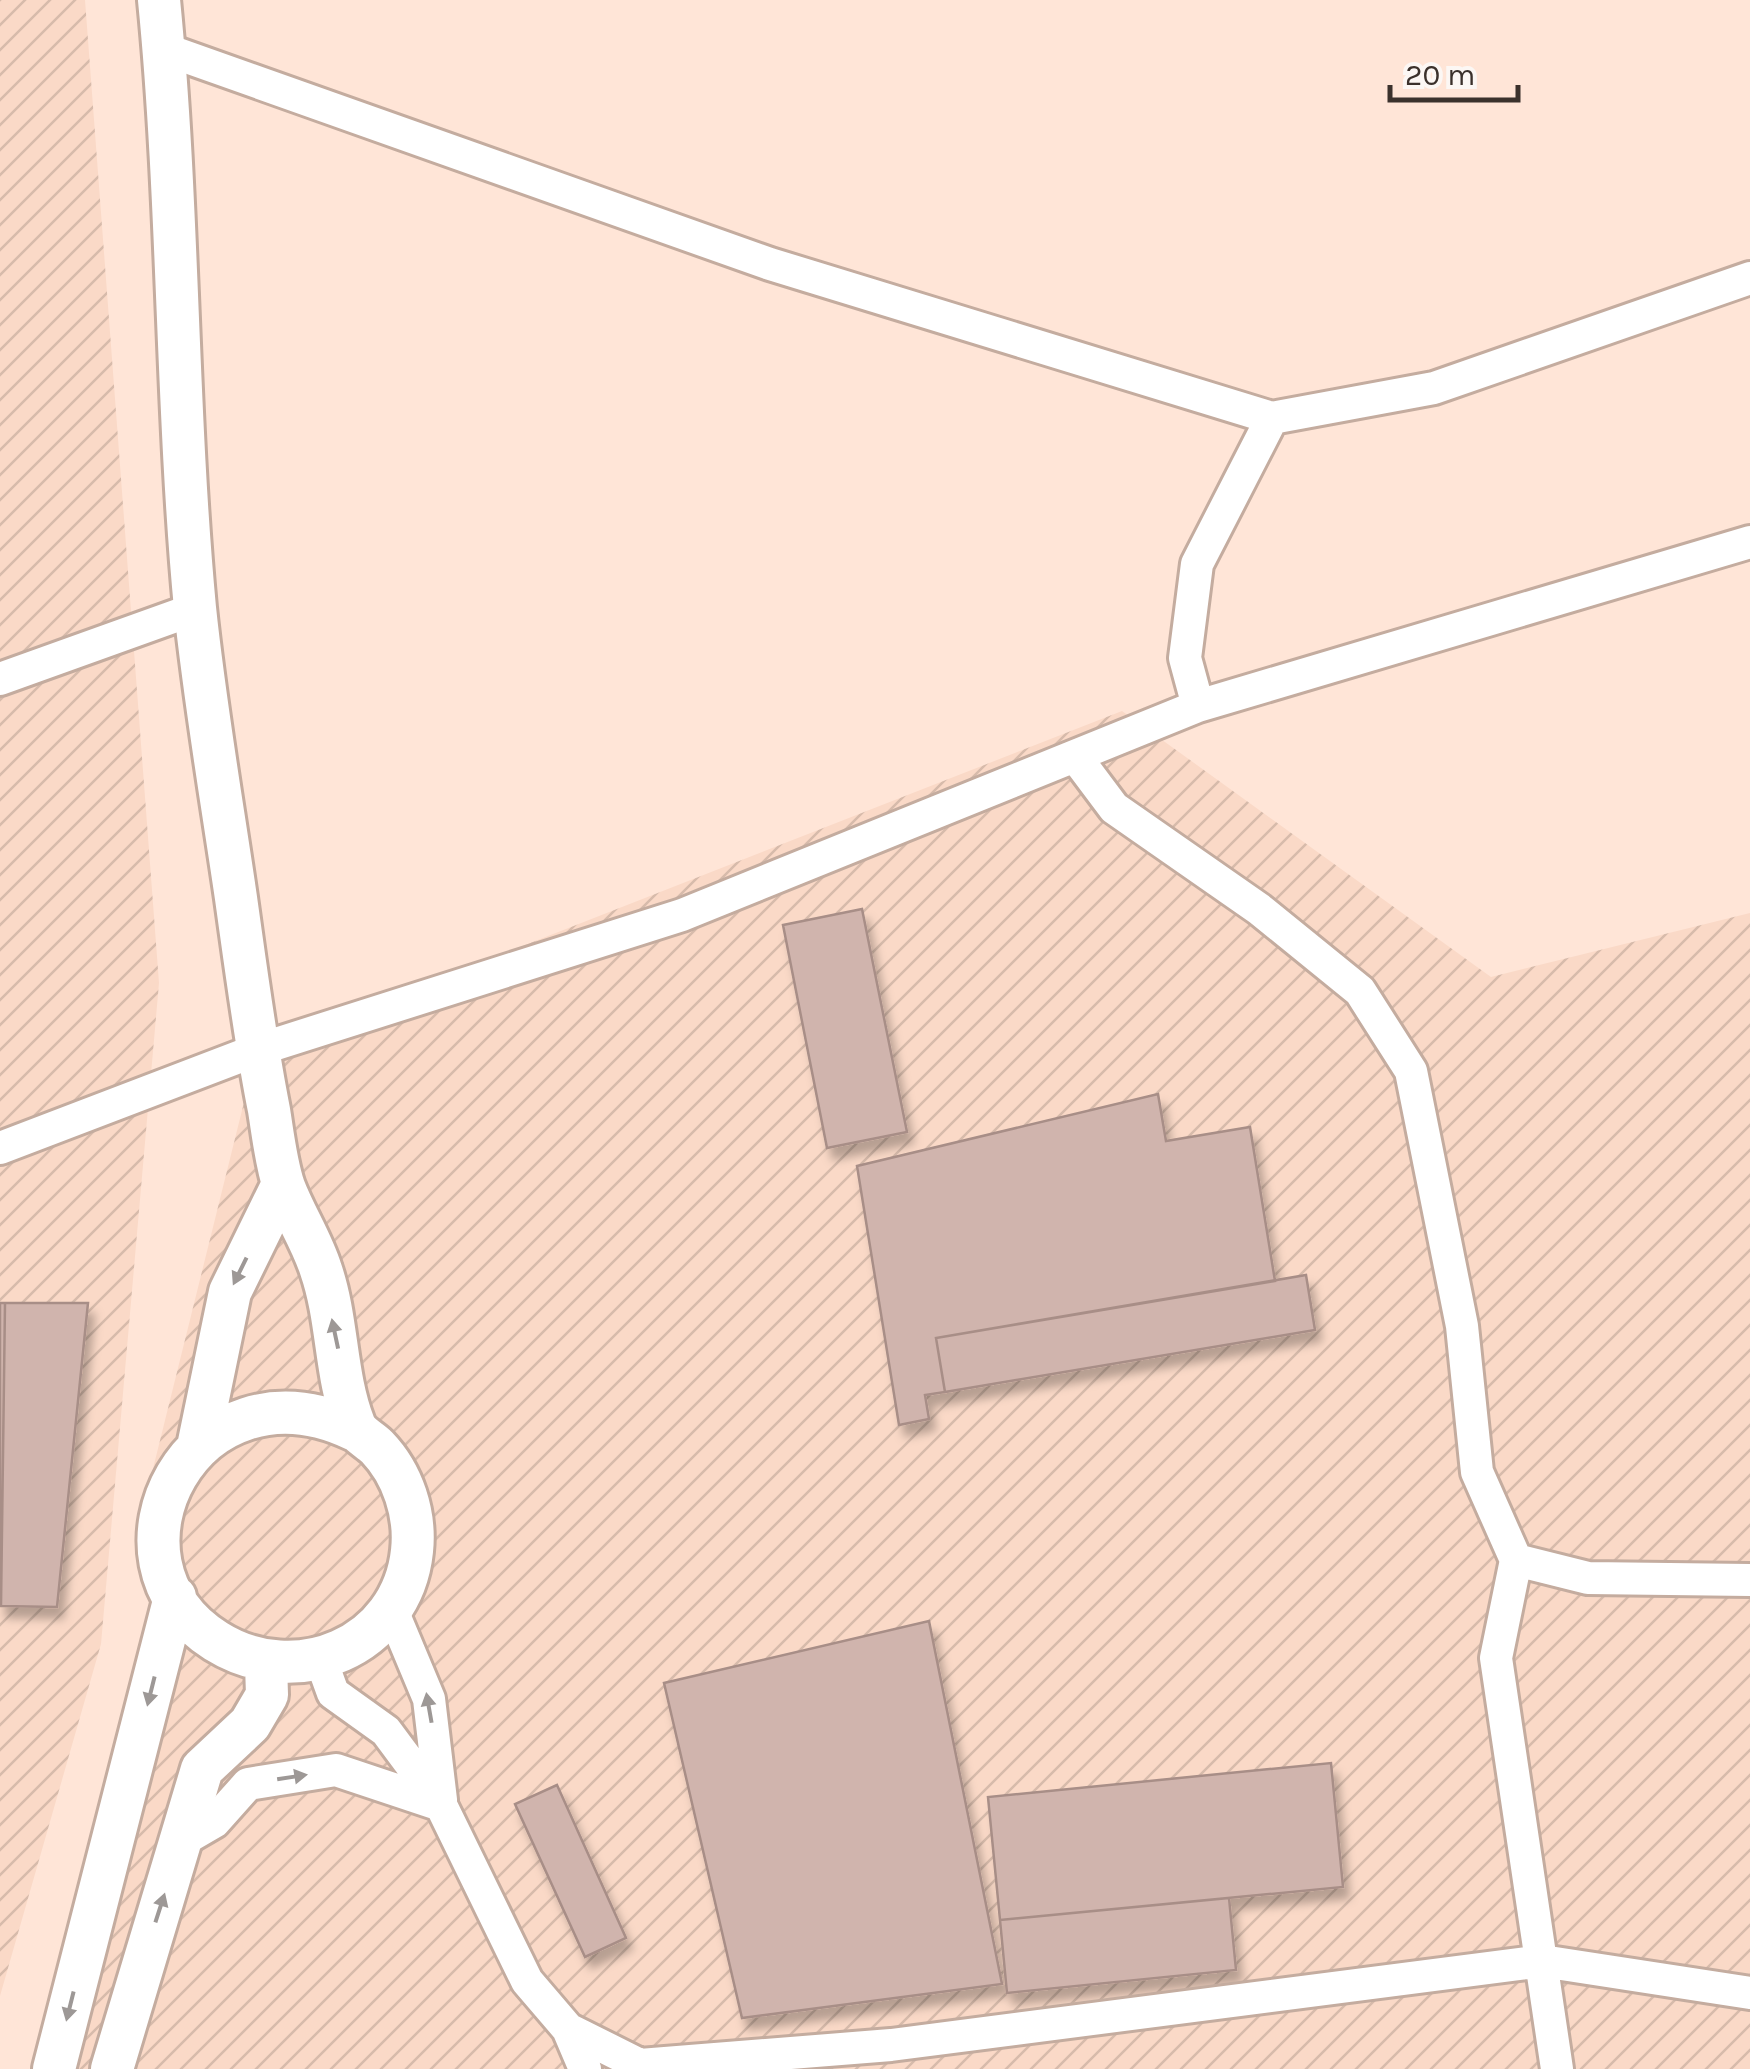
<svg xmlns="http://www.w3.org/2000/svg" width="1750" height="2069" viewBox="0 0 1750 2069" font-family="Karla,sans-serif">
	<defs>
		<pattern id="industrial-furrows" width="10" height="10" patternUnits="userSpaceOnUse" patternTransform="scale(2.5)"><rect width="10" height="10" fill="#fad9c7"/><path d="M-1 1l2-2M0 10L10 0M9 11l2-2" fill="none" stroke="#d7bbab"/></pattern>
		<filter id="shadow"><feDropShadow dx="6" dy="11" stdDeviation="5" flood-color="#0004"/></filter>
	</defs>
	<rect width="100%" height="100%" fill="#ffe5d7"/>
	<path fill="url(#industrial-furrows)" d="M0,0H85L159,983L101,1644L0,1996Z
		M1122,711L1491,977L1750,913V2069H54L175,1597L139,1525L257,1050Z"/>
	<path fill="#d0b4ad" stroke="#a88e87" stroke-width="2.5" filter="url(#shadow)" d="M862,909L907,1132L827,1148L783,925Z
		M1158,1094L1166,1141L1250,1127L1275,1281L936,1338L945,1392L925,1395L929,1419L899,1425L857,1166Z
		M1306,1275L1315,1330L945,1392L936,1338Z
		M0,1303H5L1,1606H0Z
		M5,1303H88L57,1607L1,1606Z
		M929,1621L1002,1984L742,2018L664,1683Z
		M1331,1763L1343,1887L1000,1920L988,1797Z
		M557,1785L626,1938L585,1957L515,1804Z
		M1229,1898L1236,1970L1007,1993L1000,1920Z"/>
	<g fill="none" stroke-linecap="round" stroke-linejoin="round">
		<g stroke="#c4ac9f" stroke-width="38">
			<path id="minor" d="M164,49L770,264L1272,418L1434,388L1750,278
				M0,679L195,609
				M1198,706L1185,658L1197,564L1272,418
				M1075,756L1114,808L1259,909L1360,991L1411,1071L1462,1326L1477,1472L1516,1560L1588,1578L1750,1580
				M0,1148L257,1050L682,915L1198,706L1750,542
				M1516,1560L1496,1658L1557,2069
				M391,1608L429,1699L441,1800
				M321,1660L333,1693L386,1731L441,1805L527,1981L568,2029L585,2069
				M183,1840L214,1822L248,1784L336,1770L441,1805
				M568,2029L640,2065L891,2045L1542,1961L1750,1993"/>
		</g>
		<g stroke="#c4ac9f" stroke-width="48">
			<path id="tertiary" d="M159,0C179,202 176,406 195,608C205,705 222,802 236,898C246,969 255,1040 269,1110C273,1135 276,1163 284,1187C295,1216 312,1241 321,1270C338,1319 335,1376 354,1424C358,1435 369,1439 377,1447C403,1474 416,1514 412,1551C402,1647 296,1691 216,1641C87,1560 193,1352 355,1430
				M199,1442L230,1292L283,1184
				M54,2069L175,1597
				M112,2069L202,1769L250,1724L267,1695L266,1664"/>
		</g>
		<use href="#minor" stroke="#fff" stroke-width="32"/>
		<use href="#tertiary" stroke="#fff" stroke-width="42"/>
	</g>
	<defs><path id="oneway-solid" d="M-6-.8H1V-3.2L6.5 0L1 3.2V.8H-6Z" transform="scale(2.5)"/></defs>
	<g fill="#9d9896">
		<use href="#oneway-solid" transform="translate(240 1271) rotate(116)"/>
		<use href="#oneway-solid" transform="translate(335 1334) rotate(-102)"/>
		<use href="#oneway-solid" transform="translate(151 1691) rotate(104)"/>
		<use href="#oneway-solid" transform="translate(429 1708) rotate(-100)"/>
		<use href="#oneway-solid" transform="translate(292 1777) rotate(-9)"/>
		<use href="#oneway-solid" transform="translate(160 1908) rotate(-72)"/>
		<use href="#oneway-solid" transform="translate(70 2006) rotate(104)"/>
	</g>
	<path d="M1390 85v15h128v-15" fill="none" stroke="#3b312c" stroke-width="5"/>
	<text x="1405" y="85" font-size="30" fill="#3b312c" stroke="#fcf7f4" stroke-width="8" paint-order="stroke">20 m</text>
</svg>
